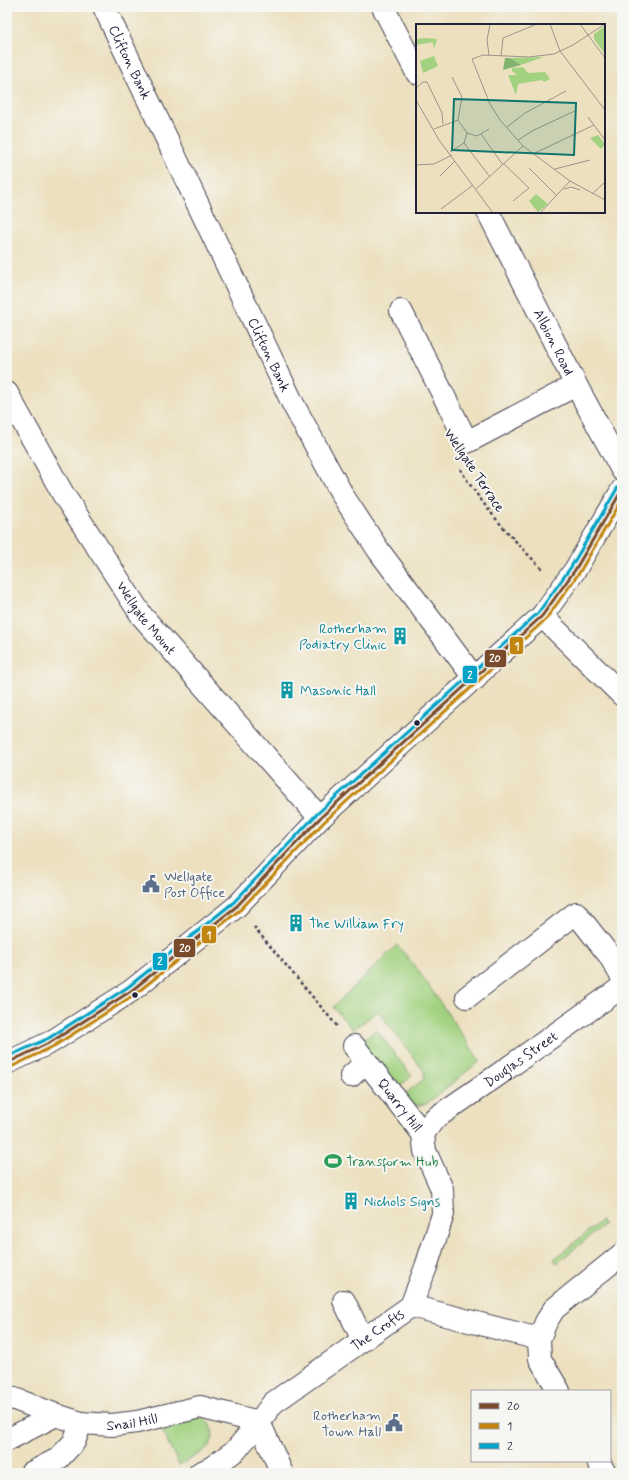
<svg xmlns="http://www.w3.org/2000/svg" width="629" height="1480" viewBox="0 0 629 1480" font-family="Mynerve,sans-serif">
	<rect width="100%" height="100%" fill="#f6f6f2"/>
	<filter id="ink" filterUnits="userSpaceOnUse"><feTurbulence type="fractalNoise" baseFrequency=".025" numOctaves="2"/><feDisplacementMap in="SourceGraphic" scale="8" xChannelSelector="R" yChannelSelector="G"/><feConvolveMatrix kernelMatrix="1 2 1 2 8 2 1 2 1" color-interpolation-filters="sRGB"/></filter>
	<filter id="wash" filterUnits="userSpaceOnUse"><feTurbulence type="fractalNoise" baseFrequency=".012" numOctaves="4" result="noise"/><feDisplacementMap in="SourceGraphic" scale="16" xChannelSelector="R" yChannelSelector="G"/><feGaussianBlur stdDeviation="0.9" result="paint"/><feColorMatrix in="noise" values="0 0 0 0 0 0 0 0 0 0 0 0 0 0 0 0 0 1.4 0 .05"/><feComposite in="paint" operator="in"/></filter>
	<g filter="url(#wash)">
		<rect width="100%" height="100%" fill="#ece0bf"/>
		<path fill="#a2d280" stroke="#627a5e" d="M397,945L418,970L480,1061L426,1104L418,1105H410L402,1096L424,1079V1071L378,1011L353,1030L333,1007Z
			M376,1030L412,1076L396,1089L360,1043Z
			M601,1221L604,1225L557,1263L554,1259Z
			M204,1417C227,1444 200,1453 179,1465L158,1422Z"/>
	</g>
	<g filter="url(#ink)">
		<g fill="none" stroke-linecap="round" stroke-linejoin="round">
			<g stroke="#403e4f" stroke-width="24">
				<g id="minor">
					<path id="s1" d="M104,7L293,404L343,496L379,551L475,679"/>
					<path d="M383,7L417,73"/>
					<path id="s2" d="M488,212L576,385L622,470"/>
					<path d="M401,311L467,442L576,385"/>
					<path id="s3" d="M7,393L63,494L142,616L320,818"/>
					<path d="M542,616L622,695"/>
					<path d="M467,997L576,913L609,955L622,977"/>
					<path id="s4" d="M354,1046L423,1134L425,1151L442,1189L443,1214L426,1267L411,1306"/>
					<path d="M7,1063L51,1042L131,991L237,906L320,818L542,616L575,570L622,490"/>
					<path d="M351,1076L366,1062"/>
					<path id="s5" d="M423,1134L434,1119L495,1077L622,987"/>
					<path d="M344,1301L363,1340"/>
					<path d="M559,1391L540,1359L539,1339L546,1322L554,1309L622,1254"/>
					<path id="s6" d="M7,1396L56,1415L81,1423L112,1425L137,1422L200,1407L259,1422L236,1450L211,1468L200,1473"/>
					<path d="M7,1440L56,1415"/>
					<path d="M598,1461L605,1473"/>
					<path d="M31,1473L58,1459L74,1442L81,1423"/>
					<path id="s7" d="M282,1473L259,1422L273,1403L411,1306L539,1339"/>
				</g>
			</g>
			<path stroke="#403e4f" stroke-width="2.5" stroke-dasharray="3 3" stroke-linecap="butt" d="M460,469C484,508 510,536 542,569
				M254,927L337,1026"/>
			<use href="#minor" stroke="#fff" stroke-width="22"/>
			<g stroke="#f6f6f2" stroke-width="6">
				<path id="bus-1" d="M7,1063L51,1042L131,991L237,906L320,818L542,616L575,570L622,490"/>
			</g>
			<g stroke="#f6f6f2" stroke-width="6">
				<path id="bus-2" d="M9,1068L54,1046L134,995L241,909L324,822L546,619L579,573L622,500"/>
			</g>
			<g stroke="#f6f6f2" stroke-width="6">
				<path id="bus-3" d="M7,1057L49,1038L128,987L234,902L317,814L538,613L571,567L618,487"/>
			</g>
			<use href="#bus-1" stroke="#7a4b2a" stroke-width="3"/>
			<use href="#bus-2" stroke="#c2850f" stroke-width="3"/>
			<use href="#bus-3" stroke="#02a2c7" stroke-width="3"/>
		</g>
	</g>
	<defs>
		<g id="building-bare" transform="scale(1.38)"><path d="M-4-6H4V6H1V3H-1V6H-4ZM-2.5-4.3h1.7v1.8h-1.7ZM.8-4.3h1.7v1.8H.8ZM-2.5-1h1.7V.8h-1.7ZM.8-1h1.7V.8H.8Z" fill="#0f9aa8" stroke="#f6f6f2" stroke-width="2.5" paint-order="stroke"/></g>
		<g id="civic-bare" transform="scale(1.38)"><path d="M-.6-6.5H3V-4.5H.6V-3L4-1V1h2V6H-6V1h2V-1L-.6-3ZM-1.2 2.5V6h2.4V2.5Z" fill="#5c6f8a" stroke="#f6f6f2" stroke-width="2.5" paint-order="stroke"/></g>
		<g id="stadium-bare" transform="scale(1.38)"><path d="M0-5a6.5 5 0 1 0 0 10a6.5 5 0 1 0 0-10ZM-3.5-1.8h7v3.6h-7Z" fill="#2e9e5b" stroke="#f6f6f2" stroke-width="2.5" paint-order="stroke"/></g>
	</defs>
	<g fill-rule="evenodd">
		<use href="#building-bare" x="400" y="636"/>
		<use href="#building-bare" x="287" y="690"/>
		<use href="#civic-bare" x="151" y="884"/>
		<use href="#building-bare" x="296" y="923"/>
		<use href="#stadium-bare" x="333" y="1161"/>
		<use href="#building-bare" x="351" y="1201"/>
		<use href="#civic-bare" x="394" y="1423"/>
	</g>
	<g fill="#22223b" stroke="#f6f6f2" stroke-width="1.5">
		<circle cx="417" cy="723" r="3.5"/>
		<circle cx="135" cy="995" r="3.5"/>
	</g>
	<g text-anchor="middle" stroke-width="4" stroke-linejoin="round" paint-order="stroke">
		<g font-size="14" fill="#22223b" stroke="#f6f6f2">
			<text dy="5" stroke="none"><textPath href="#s1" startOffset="61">Clifton Bank</textPath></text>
			<text dy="5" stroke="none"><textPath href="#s2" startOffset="146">Albion Road</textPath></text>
			<text dy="5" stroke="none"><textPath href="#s1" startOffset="385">Clifton Bank</textPath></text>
			<text transform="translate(475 470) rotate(56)" y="5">Wellgate Terrace</text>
			<text dy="5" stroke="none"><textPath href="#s3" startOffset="265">Wellgate Mount</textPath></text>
			<text dy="5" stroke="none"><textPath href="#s5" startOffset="124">Douglas Street</textPath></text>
			<text dy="5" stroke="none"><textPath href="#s4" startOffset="75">Quarry Hill</textPath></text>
			<text dy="5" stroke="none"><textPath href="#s7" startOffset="207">The Crofts</textPath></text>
			<text dy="5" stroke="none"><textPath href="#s6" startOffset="130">Snail Hill</textPath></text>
		</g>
		<g font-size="14" fill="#0d838f" stroke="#f6f6f2" text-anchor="start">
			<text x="387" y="633" text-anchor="end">Rotherham<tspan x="387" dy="16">Podiatry Clinic</tspan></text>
			<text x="300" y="695">Masonic Hall</text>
			<text x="309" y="928">The William Fry</text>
			<text x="364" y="1206">Nichols Signs</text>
		</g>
		<g font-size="14" fill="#4e5e75" stroke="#f6f6f2" text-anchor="start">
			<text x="164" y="881">Wellgate<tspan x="164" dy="16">Post Office</tspan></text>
			<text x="381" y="1420" text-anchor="end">Rotherham<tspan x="381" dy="16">Town Hall</tspan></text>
		</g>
		<g font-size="14" fill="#27864d" stroke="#f6f6f2" text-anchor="start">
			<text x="346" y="1166">Transform Hub</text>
		</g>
	</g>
	<g transform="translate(416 24)">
		<rect width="189" height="189" fill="#ece0bf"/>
		<path d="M189,2V30L178,15V10ZM10,14L21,15L18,25L17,18L0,21V15ZM18,32L22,42L7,49L4,37ZM128,33L105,41L94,34ZM107,43L112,49L129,48L134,55L128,58L126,56L102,60L100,71L92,51H101L96,47V44ZM182,111L189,120L185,125L174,114ZM120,170L132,180L122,188L113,177Z" fill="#a2d280"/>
		<path d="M89,34H94L105,41L87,46Z" fill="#81b46e"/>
		<path fill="none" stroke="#9b948a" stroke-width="1" d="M134,0L144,27L189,86M164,0L189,34M73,31L71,16L74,0M85,32L87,14L121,0M36,53L46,73L42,96M0,64L7,58H11L26,89L27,100M0,76L23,116L77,189M172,93L189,116M91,103L109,89L150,67M18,105L42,96L51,109L48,119M51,109L61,112L73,105M65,110L87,141M102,116L118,106L161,86M48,119L74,153M34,128L48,119M119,129L178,101M88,140L113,164L97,177M0,141L18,140L36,131M113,144L141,172M139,145L174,136M24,152L39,137M154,157L107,122L84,96L74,80L56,35L67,31L113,33L138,30L157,21L189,0M60,165L107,122M148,165L155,163L164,166M176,170L189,158M25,185L57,161M124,189L154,157L189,176"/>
		<path fill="#0f766e" fill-opacity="0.15" stroke="#0f766e" stroke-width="2" d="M38,75L160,79L158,131L36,126Z"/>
		<rect width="189" height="189" fill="none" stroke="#22223b" stroke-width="2"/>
	</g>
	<g stroke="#f6f6f2" stroke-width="1.5">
		<rect x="509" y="636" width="15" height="19" rx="4" fill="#c2850f"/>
		<rect x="484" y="649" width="23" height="19" rx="4" fill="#7a4b2a"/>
		<rect x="462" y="665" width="16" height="19" rx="4" fill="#02a2c7"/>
		<rect x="201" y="925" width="16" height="19" rx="4" fill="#c2850f"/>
		<rect x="173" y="938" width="23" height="20" rx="4" fill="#7a4b2a"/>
		<rect x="152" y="952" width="16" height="19" rx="4" fill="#02a2c7"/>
	</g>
	<g font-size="11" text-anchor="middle" font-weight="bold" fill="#fff">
		<text x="517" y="650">1</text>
		<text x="495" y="662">20</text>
		<text x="470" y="679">2</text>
		<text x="209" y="939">1</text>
		<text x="185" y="952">20</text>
		<text x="160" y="965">2</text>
	</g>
	<rect width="629" height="1480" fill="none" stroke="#f6f6f2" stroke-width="24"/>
	<rect x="471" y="1390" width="140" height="72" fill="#f6f6f2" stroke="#a1a1a9"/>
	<rect x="479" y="1403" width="20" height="6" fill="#7a4b2a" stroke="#a1a1a9"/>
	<text x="507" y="1410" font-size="12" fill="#22223b">20</text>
	<rect x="479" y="1423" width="20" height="6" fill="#c2850f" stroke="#a1a1a9"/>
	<text x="507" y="1430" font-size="12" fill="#22223b">1</text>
	<rect x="479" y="1443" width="20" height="6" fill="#02a2c7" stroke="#a1a1a9"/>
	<text x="507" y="1450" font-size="12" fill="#22223b">2</text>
</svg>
